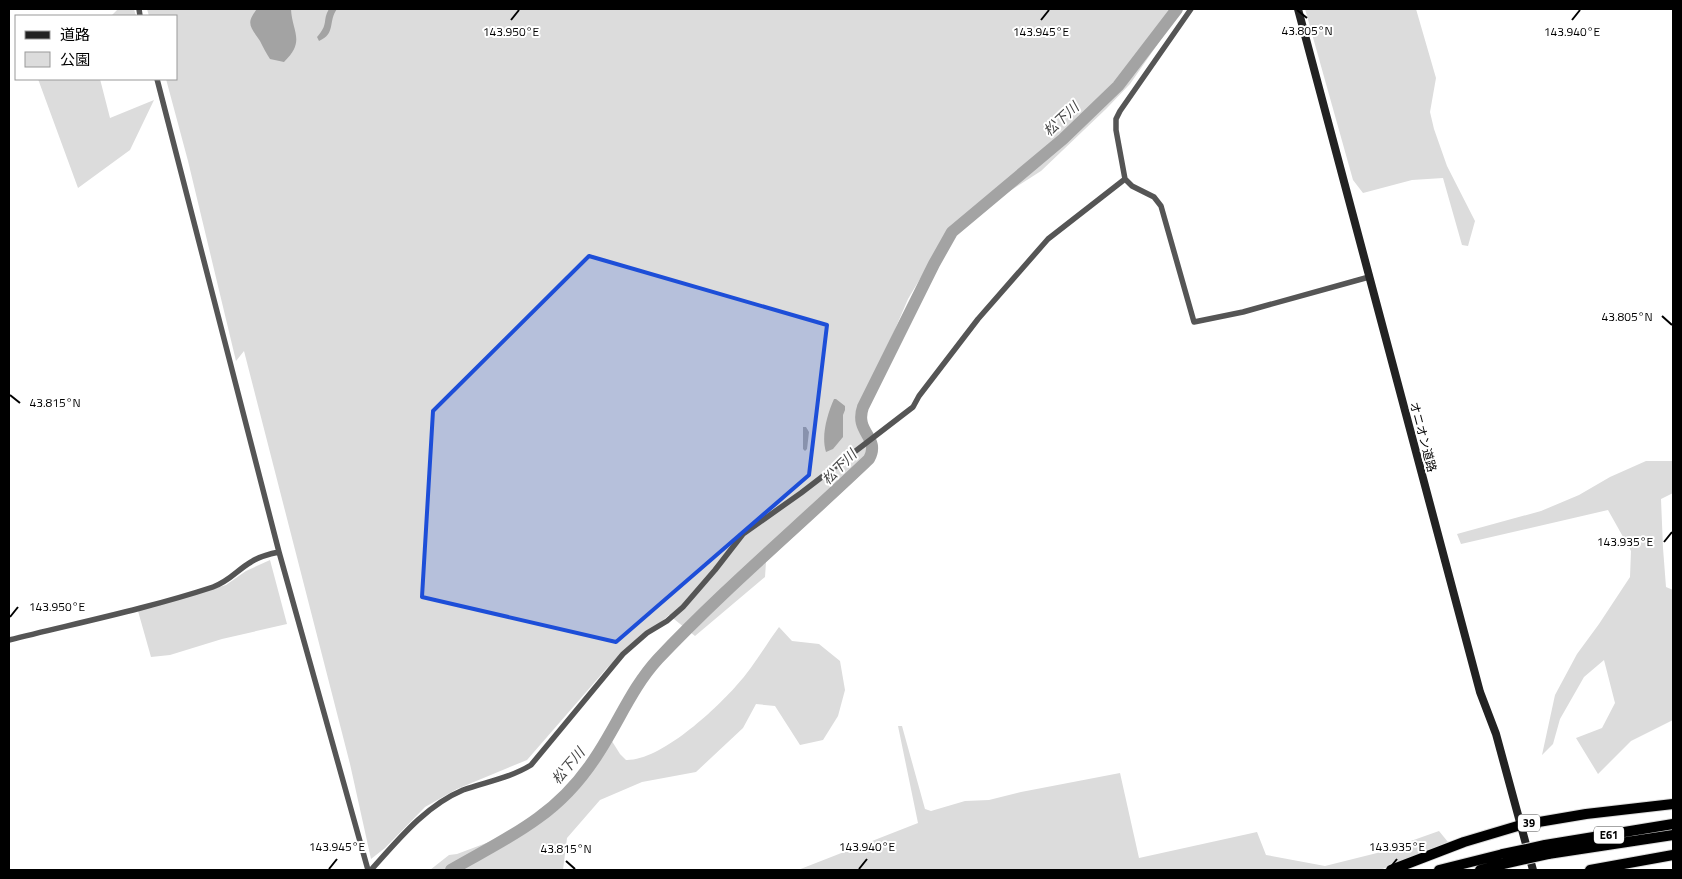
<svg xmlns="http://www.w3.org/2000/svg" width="1682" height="879" viewBox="0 0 1682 879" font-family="'Titillium Web','Noto Sans JP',sans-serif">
	<rect width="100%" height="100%" fill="#fff"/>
	<path fill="#dcdcdc" d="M118,9H134L136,16H111Z
		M147,9H1182L1130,84L1106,109L1041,171L949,230L908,299L856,420L877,449L869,467L766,562L765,577L695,636L669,615L607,668L527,760L457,789L425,807L385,848L371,859L350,764L244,351L236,361L188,161L166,79H176V16H149Z
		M1305,9H1416L1436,78L1430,112L1434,129L1447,166L1475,221L1468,246L1462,245L1443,178L1412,180L1363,193L1353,180Z
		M38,79H100L110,118L154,100L130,150L78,188Z
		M1646,461H1673V493L1661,499L1663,548L1666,587L1673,590V720L1631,741L1598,774L1576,738L1602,728L1615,703L1604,660L1584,677L1560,719L1553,744L1542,755L1555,695L1577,654L1599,624L1630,577L1631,551L1608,510L1461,544L1457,534L1541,511L1579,495L1610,477Z
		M270,560L287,624L222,639L170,655L151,657L138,611L226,585L246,571Z
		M779,627L792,641L819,644L840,661L845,690L838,716L823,740L800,745L775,706L756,704L743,728L696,772L642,782L600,800L567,838L563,870H430L449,855L457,854L497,839L543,815L610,738L620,754L626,760C660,761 714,711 736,686C752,669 765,646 779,627Z
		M898,726H902L925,809L931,811L965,801L989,800L1021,792L1120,773L1139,858L1257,832L1266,855L1325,866L1377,853L1439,831L1448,842L1380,870H798L918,823Z"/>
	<path fill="#a3a3a3" d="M257,9H291C292,32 306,41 284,62L270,59C266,53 263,47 260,41C251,27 245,24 257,9Z
		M329,9H337C328,21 336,34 319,41L317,37C329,24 322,21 329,9Z
		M834,399H836L845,406V410L843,415V437L833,449L826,452C821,436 827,415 834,399Z
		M803,427H806L809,432L807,449L805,451L803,449Z"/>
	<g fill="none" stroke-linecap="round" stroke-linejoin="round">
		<path stroke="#a3a3a3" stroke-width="12" d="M451,870C480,853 511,838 538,818C562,801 584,776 599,752C619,721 633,686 658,659C724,589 799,526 869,459C881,437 854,433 863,407L934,264L952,232L1063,139L1118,86L1177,9"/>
		<g stroke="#dbdbdb" stroke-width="12">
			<path id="highway" d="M1545,845L1673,824
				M1548,854L1673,835
				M1391,870L1464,842L1521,825L1586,814L1673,804
				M1439,870L1503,854
				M1480,870L1503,864
				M1590,870L1673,855"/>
		</g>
		<path stroke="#555" stroke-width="5.5" d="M139,9L140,16
			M1191,9L1120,111L1116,119V130L1125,179L1132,186L1154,197L1161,206L1194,322L1243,312L1369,277
			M157,79L279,552L368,870
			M9,640C77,623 146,609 213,587C230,581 237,570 251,562C260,556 269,554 279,552
			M371,870C398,840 425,806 463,790C485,782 510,778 531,765L623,654L647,633L667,621L683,607L715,570L743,534L801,493L913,407L919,396L978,319L1048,239L1125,179"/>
		<path stroke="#222" stroke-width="8" d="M1298,9L1480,692L1496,734L1533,870"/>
		<use href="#highway" stroke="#000" stroke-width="10"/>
		<g stroke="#dbdbdb" stroke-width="12" stroke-linecap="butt">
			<path id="highway-bridge" d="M1503,854L1545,845
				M1503,864L1548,854"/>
		</g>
		<use href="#highway-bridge" stroke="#000" stroke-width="10"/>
	</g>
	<path fill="#1d4ed8" fill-opacity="0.2" stroke="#1d4ed8" stroke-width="4" stroke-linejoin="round" d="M589,256L827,325L809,475L616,642L422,597L433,411Z"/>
	<path fill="none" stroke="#000" stroke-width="2" d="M1297,10L1307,18M511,20L519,10M1041,20L1049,10M1572,20L1580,10M1662,316L1672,325M10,395L20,403M1664,542L1672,532M10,617L18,607M566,861L575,869M329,869L337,859M859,869L867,859M1389,869L1397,859"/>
	<g text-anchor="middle" stroke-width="4" stroke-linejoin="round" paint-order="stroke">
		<g fill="#fff" stroke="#4c4c4c" stroke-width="1">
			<rect x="1518" y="814.5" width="22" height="17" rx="4"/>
			<rect x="1594" y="826.5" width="30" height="17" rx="4"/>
		</g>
		<g font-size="11" font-weight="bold" fill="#000">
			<text x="1529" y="827">39</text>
			<text x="1609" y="839">E61</text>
		</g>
		<g font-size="12" fill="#000" stroke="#fff">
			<text transform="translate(1423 437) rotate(75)" y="4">オニオン道路</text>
		</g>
		<g font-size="14" font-style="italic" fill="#444" stroke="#fff">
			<text transform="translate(1061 119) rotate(-43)" y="5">松下川</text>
			<text transform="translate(839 467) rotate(-45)" y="5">松下川</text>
			<text transform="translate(568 766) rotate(-50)" y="5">松下川</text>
		</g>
	</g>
	<g font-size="12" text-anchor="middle" fill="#000" stroke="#fff" stroke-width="4" stroke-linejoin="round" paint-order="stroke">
		<text x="1307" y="35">43.805°N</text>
		<text x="511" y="36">143.950°E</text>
		<text x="1041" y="36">143.945°E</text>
		<text x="1572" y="36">143.940°E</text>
		<text x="1627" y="321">43.805°N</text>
		<text x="55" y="407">43.815°N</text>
		<text x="1625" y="546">143.935°E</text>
		<text x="57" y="611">143.950°E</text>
		<text x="337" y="851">143.945°E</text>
		<text x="867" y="851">143.940°E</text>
		<text x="1397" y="851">143.935°E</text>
		<text x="566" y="853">43.815°N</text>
	</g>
	<rect width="1682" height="879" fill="none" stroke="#000000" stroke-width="20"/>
	<rect x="15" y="15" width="162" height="65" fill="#ffffff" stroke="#999999"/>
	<rect x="25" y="31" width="25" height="8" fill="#222222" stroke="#999999"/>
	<text x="60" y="40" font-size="15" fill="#000000">道路</text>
	<rect x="25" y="52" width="25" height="15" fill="#dcdcdc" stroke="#999999"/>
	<text x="60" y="65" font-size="15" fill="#000000">公園</text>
</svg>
